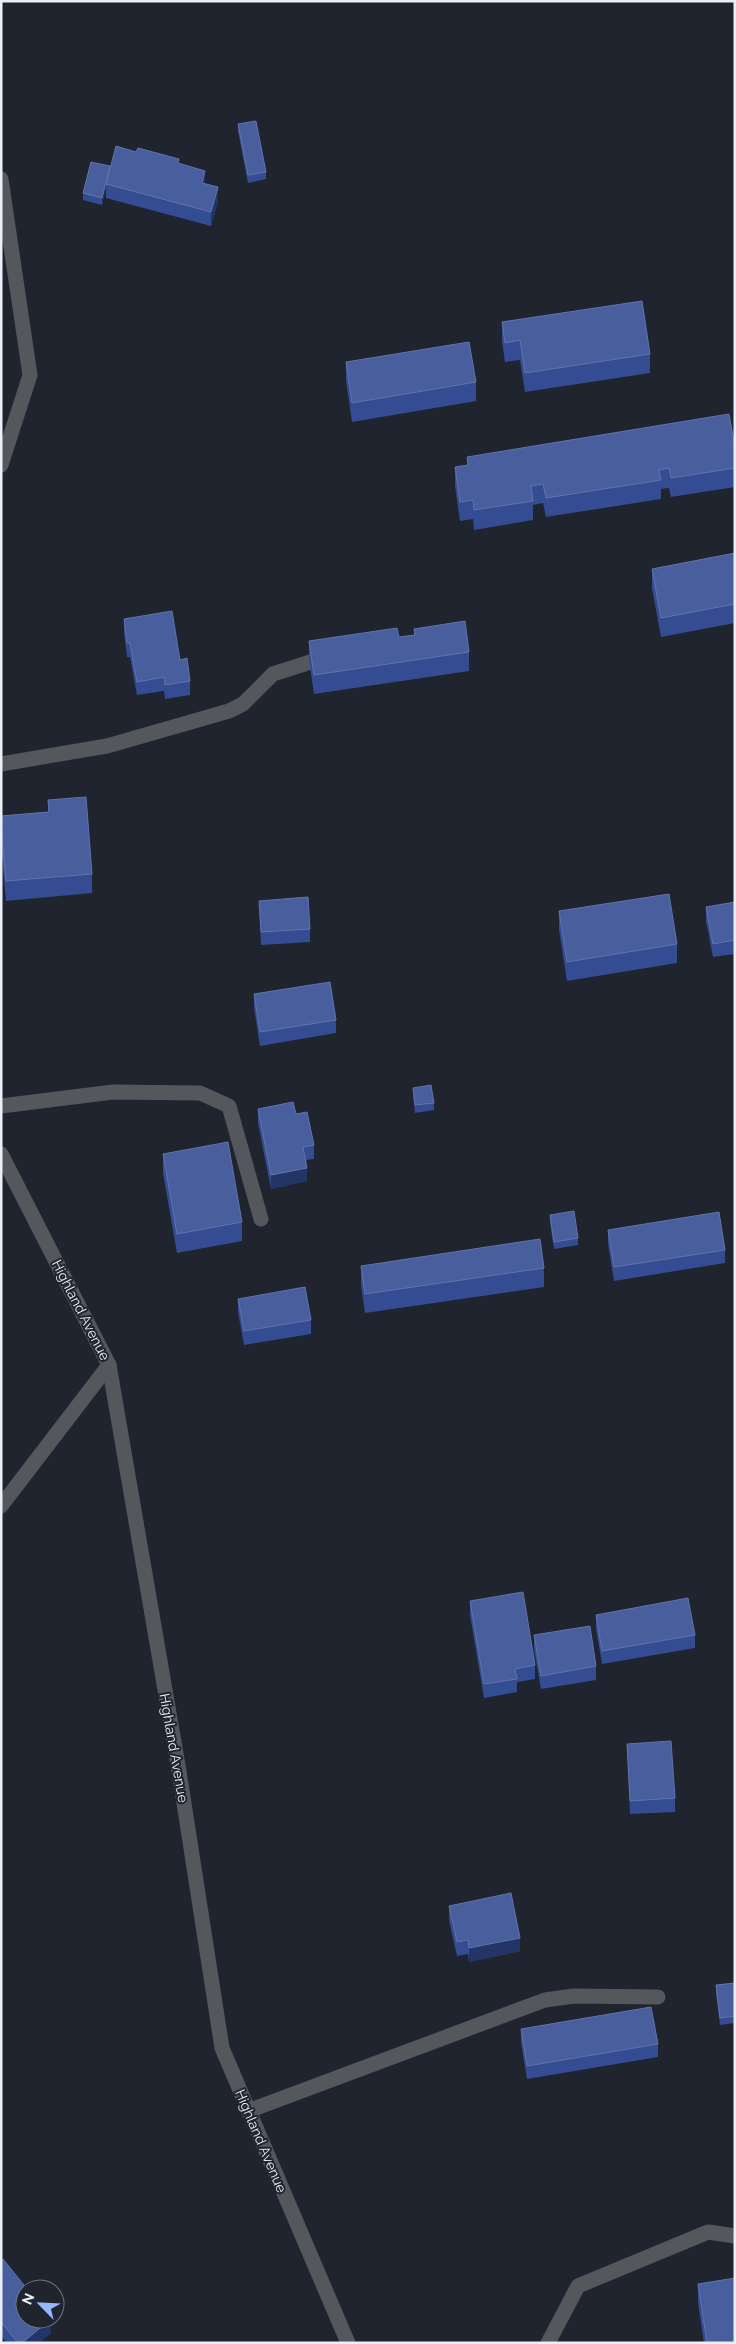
<svg xmlns="http://www.w3.org/2000/svg" width="736" height="2344" viewBox="0 0 736 2344" font-family="Raleway,sans-serif">
	<rect width="100%" height="100%" fill="#1f242f"/>
	<g fill="none" stroke-linecap="round" stroke-linejoin="round">
		<path stroke="#54575c" stroke-width="15" d="M1,764L107,746L229,711L243,704L273,674L329,656
			M1,1106L113,1092L200,1093L229,1106L261,1219
			M1,1506L109,1365
			M248,2111L545,2000L574,1996L658,1997
			M548,2343L578,2286L708,2232L735,2236"/>
		<path stroke="#54575c" stroke-width="15" d="M1,179L30,375L1,465
			M1,1154L109,1365L179,1771L222,2048L348,2343"/>
	</g>
	<path fill="#344c92" d="M238,124L266,172V179L248,183L238,131Z
		M179,164L205,184L218,201L211,226L106,198V187L102,205L83,200V193L110,171Z
		M502,322L650,354V373L525,392L520,360L505,362L502,341Z
		M346,362L476,382V401L352,422L346,381Z
		M735,447V487L671,497L669,488L661,489V499L546,517L543,503L533,505V520L474,530L473,519L460,521L455,486V467L467,465V457Z
		M735,553V623L661,637L652,588V569Z
		M124,619L180,660L190,681V695L165,699L164,691L137,695L130,657H127L124,632Z
		M414,629L469,652V671L314,694L309,660V641L399,637L414,635Z
		M48,800L92,874V893L6,901L1,846V816L48,812Z
		M259,901L310,929V942L261,945Z
		M735,902V954L713,957L706,921V907Z
		M559,911L677,944V963L567,981L559,930Z
		M254,994L336,1020V1033L260,1046L254,1008Z
		M413,1088L434,1103V1110L415,1113L413,1095Z
		M258,1109L296,1114L314,1145V1159L306,1160L307,1181L271,1189L258,1123Z
		M163,1154L242,1222V1241L177,1253L163,1173Z
		M550,1215L578,1238V1245L554,1249L550,1222Z
		M608,1230L725,1250V1263L614,1281L608,1244Z
		M361,1266L544,1268V1287L365,1313L361,1285Z
		M238,1299L311,1320V1334L244,1345L238,1312Z
		M470,1601L535,1665V1679L517,1682V1692L484,1698L470,1615Z
		M596,1615L695,1635V1648L602,1664L596,1629Z
		M534,1635L596,1666V1680L541,1689L534,1649Z
		M627,1744L675,1798V1812L630,1814Z
		M449,1906L520,1951L469,1962L468,1954L457,1956L449,1920Z
		M735,1983V2023L720,2025L716,1993V1985Z
		M521,2029L658,2044V2057L527,2079L521,2042Z
		M1,2261L51,2333L39,2343H7L1,2336Z
		M698,2284L735,2343H704L698,2303Z"/>
	<path fill="#233566" d="M110,166V173L106,184V187L102,205V198Z
		M205,171V185L202,183Z
		M218,187V201L211,226V212Z
		M307,1168V1181L271,1189V1175Z
		M520,1938V1951L469,1962V1948Z
		M51,2319V2333L39,2343H22Z"/>
	<path fill="#485e9d" stroke="#6174ab" d="M256,121L266,172L248,175L238,124Z
		M116,146L136,152L138,148L179,159L178,163L205,171L202,183L218,187L211,212L106,184Z
		M91,162L110,166L102,198L83,193Z
		M642,301L650,354L525,373L520,340L505,343L502,322Z
		M469,342L476,382L352,403L346,362Z
		M729,414L735,447V468L671,478L669,468L659,470L661,480L546,498L543,484L531,486L533,501L474,510L473,500L460,502L455,467L468,465L467,457Z
		M735,553V604L661,618L652,569Z
		M172,611L180,660L187,658L190,681L165,685L164,677L137,682L130,643H127L124,619Z
		M465,621L469,652L314,675L309,641L397,628L399,637L415,635L414,629Z
		M86,797L92,874L6,881L1,827V816L49,812L48,800Z
		M669,894L677,944L567,962L559,911Z
		M308,897L310,929L261,932L259,901Z
		M735,902V940L713,944L706,907Z
		M330,982L336,1020L260,1032L254,994Z
		M431,1085L434,1103L415,1105L413,1088Z
		M293,1102L296,1114L307,1112L314,1145L303,1147L307,1168L271,1175L258,1109Z
		M228,1142L242,1222L177,1234L163,1154Z
		M574,1211L578,1238L554,1242L550,1215Z
		M719,1212L725,1250L614,1267L608,1230Z
		M540,1239L544,1268L365,1294L361,1266Z
		M305,1287L311,1320L244,1331L238,1299Z
		M523,1592L535,1665L515,1669L517,1679L484,1684L470,1601Z
		M688,1598L695,1635L602,1651L596,1615Z
		M590,1626L596,1666L541,1676L534,1635Z
		M671,1741L675,1798L630,1801L627,1744Z
		M511,1893L520,1938L469,1948L468,1940L457,1942L449,1906Z
		M735,1983V2016L720,2018L716,1985Z
		M651,2007L658,2044L527,2066L521,2029Z
		M3,2259L27,2289H25V2319H51L22,2343H18L1,2322V2261Z
		M735,2278V2343H707L698,2284Z"/>
	<g text-anchor="middle" stroke-width="4" stroke-linejoin="round" paint-order="stroke">
		<g font-size="14" fill="#eceff7" stroke="#1f242f">
			<text transform="translate(81 1310) rotate(63)" y="5">Highland Avenue</text>
			<text transform="translate(174 1748) rotate(80)" y="5">Highland Avenue</text>
			<text transform="translate(261 2141) rotate(67)" y="5">Highland Avenue</text>
		</g>
	</g>
	<rect width="736" height="2344" fill="none" stroke="#eceff7" stroke-width="5"/>
	<g transform="translate(40 2304) rotate(294)"><circle r="24" fill="#1f242f" stroke="#71757f"/>
	<path d="M0-4L9 19L0 12L-9 19Z" fill="#97b6fd"/>
	<text y="-8" font-size="14" font-weight="bold" text-anchor="middle" fill="#eceff7">N</text>
	</g>
</svg>
